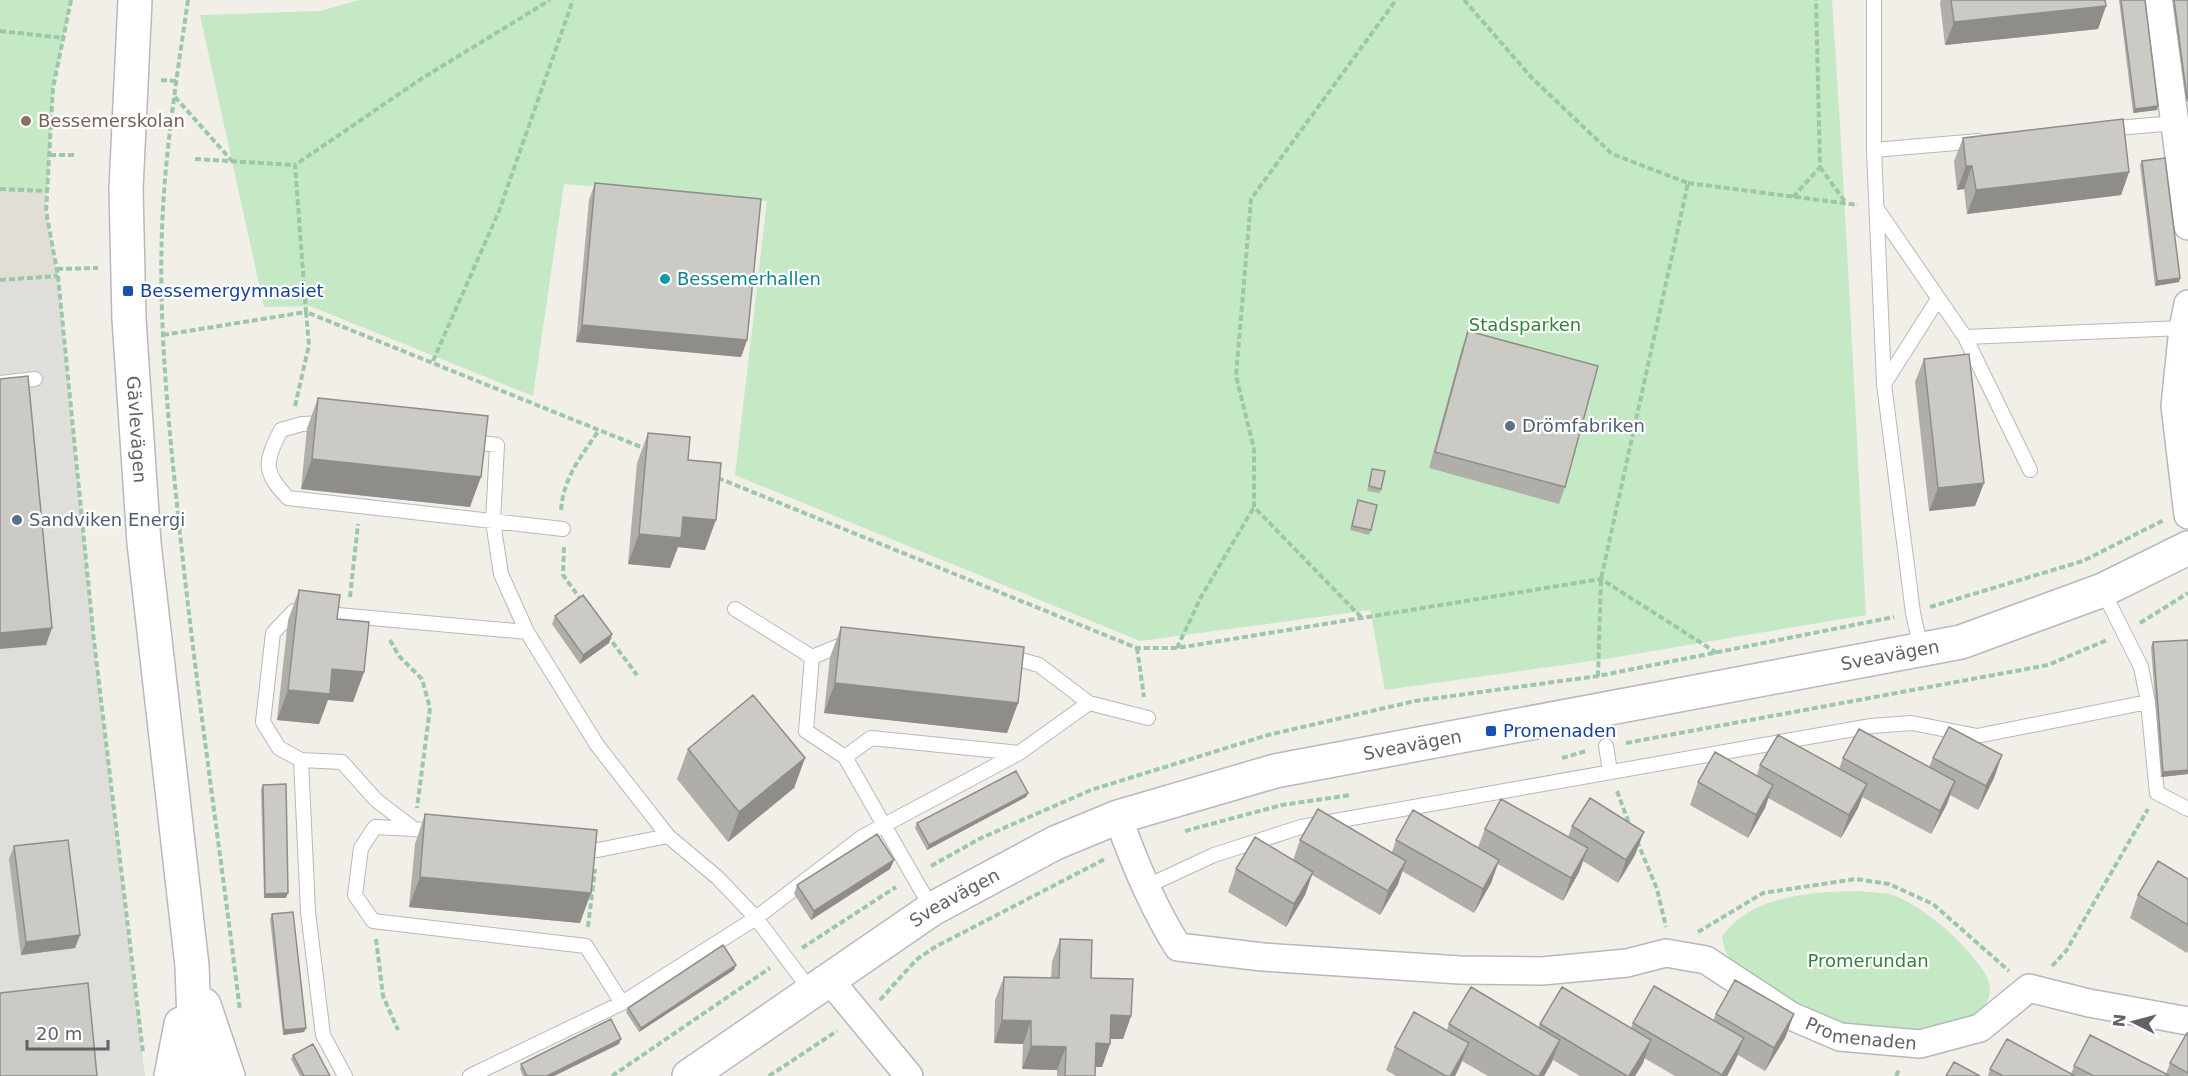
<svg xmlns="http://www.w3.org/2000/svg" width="2188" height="1076" viewBox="0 0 2188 1076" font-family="'DejaVu Sans',sans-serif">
	<rect width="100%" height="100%" fill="#f1efe8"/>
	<path fill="#e0deda" d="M58,276L94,641L145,1076H0V280Z"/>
	<path fill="#e1ded6" d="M0,0H71L53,88L46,211L58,276L0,280Z"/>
	<path fill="#c5e8c5" d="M0,0H71L53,88L47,191L0,189Z
		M359,0H1832C1846,205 1855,410 1866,615L1599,660L1385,690L1370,610L1140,641L735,475L767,201L564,184L533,396L310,306L264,307L200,15L320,11Z
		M1862,891C1872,893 1888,892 1898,897C1922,908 1948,929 1966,949C1974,959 1989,974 1990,987C1994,1038 1867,1034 1837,1024C1810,1016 1740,978 1727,954C1724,949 1723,941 1722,936C1753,894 1813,892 1862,891Z"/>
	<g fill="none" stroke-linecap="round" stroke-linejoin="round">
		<g stroke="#b5b8bc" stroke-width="16">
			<path id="lane" d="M1874,0V150L1884,384L1913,613L1921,649
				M2106,129L2175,123
				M1874,150L1979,141
				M1877,209L1965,337L2030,470
				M1965,337L2183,328
				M0,383L35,379
				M1884,384L1938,299
				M327,423L302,424L281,430C265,462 262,471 288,498L563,529
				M468,441L497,445L493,522L501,574L527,632L597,745L668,836L718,878L756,918L811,991
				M2103,591L2141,667L2148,702L2157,793L2188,809
				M735,609L812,657L806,731L845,757L932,909
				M1007,656L1039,665L1089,703L1148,718
				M812,657L849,642
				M1606,746L1610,771
				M1019,753L1089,703
				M301,760L308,912L323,1035L345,1076
				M414,829L375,827L361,848L355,895L373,921L586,946L622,1003
				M437,832L414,829L376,800L342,762L301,760L279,748L263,722L273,633L294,611L527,632
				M578,848L598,850L668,836
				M1145,887L1214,855L1301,827L1871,726L1912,723L1977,736L2148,702
				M470,1076L622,1003L756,918L862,837L1019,753L871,738L845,757"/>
		</g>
		<g stroke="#b5b8bc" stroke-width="30">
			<g id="street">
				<path d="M2159,0L2188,226"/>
				<path d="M2188,304L2183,328L2175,406L2188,515"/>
				<path id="s1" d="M1118,817C1134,862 1152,906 1178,947L1263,957L1460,970L1542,971L1627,963L1666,953L1706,960L1791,1016L1840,1037L1920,1044L1980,1028L2029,988L2089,1003L2188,1021"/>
				<path d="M828,978L909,1076"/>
			</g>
		</g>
		<g stroke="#b6babf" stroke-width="36">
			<g id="secondary">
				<path id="s2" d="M135,0L126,189L129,319L144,543L192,966L196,1076"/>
				<path d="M204,1005L228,1076"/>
				<path d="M171,1076L181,1024"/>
				<path id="s3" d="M689,1076L932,909L1055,843L1118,817L1275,771L1961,642L2103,590L2188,548"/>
			</g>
		</g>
		<path stroke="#9cc7a9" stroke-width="4" stroke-dasharray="6 3" stroke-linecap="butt" d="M71,0L53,88L46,211L58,276L94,641L143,1053
			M188,0C178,69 167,138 163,208C157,313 168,419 179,524C196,687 220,848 240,1011
			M1464,0L1532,78L1612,154L1688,183L1601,579L1598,676
			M0,31L64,38
			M161,80L176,81
			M175,97L232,161
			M50,155H76
			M195,159L295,165
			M1820,167L1846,203
			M1688,183L1858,205
			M0,189L47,191
			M1793,197L1820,167L1816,0
			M57,269L98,268
			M0,280L58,276
			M163,335L306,312L295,165L421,79L550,0
			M433,361L499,211L573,0
			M295,406L309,345L306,312L646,449
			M718,478L1137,648H1177L1601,579L1717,653
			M561,510C564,476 581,457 599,430
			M564,547L563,575L581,600
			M350,597L358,524
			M1930,607L2083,561L2164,520
			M1361,617L1254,507V449L1236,376L1251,199L1396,0
			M2140,623L2188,593
			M607,635L637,675
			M390,640L399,656L422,679L430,708L417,808
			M1137,648L1144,697
			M1177,648L1201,597L1254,507
			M1626,743L2048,665L2107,640
			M1562,758L1586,751
			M1617,791L1630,826
			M1185,831L1282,805L1351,795
			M1637,841L1657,889L1666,927
			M931,866L981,838L1091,790L1268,735L1415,701L1598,676L1894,617
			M588,927L595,869
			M1698,932L1763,893L1856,879L1889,884L1933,904L2009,971
			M376,939L383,996L398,1030
			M802,948L896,887
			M2052,966L2066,951L2148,809
			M880,1000L916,960L935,947L1105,859
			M612,1076L770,968
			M769,1076L837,1031
			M1896,1076L1900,1068"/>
		<use href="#lane" stroke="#fff" stroke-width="14"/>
		<use href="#street" stroke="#fff" stroke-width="27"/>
		<use href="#secondary" stroke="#fff" stroke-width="33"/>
	</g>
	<path fill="#afaea9" d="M1941,0H2105L2106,6L2098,29L1945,45L1940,2Z
		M2119,0H2145L2158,106L2157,110L2133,113Z
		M2172,0H2188V102H2186Z
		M1963,138L2129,172L2121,195L1967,214L1964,189L1957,190L1954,161Z
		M2142,161L2180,278L2179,282L2155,286L2140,165Z
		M595,183L747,340L741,357L576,342L589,200Z
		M1468,331L1565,487L1559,504L1429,468L1462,348Z
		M1924,359L1984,483L1975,506L1929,511L1915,382Z
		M318,398L470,507L301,489L307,428Z
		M648,433L688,460L705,550L678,547L670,568L628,564L637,463Z
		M1372,469L1381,489L1380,493L1367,491Z
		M1358,500L1371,530L1369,535L1350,530Z
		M299,590L337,619L364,672L353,702L328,700L319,724L277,720L288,620Z
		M555,616L612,634L609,643L580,664L552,624Z
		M841,627L1018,703L1007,733L824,713L830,657Z
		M2188,640V774L2161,777L2151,647L2153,642Z
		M688,749L805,758L794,788L728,842L677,779Z
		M2002,755L1994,778L1978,810L1950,795L1947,804L1931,834L1862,797L1858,808L1841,838L1768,798L1765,808L1748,838L1690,805L1698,782L1757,775L1760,765L1839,769L1843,758L1929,767L1933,758Z
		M263,785L286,898H264L261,789Z
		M1028,793L1026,797L927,850L915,828L917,823Z
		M425,814L580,923L409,907L415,844Z
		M1572,826L1635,855L1618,883L1583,861L1579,872L1563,901L1498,864L1491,883L1474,913L1402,871L1398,884L1380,915L1312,875L1305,895L1286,927L1228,892L1236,869L1293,860L1300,840L1392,852L1396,840L1478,847L1485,829L1568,837Z
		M14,846L80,935L75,948L21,955L9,859Z
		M894,860L890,869L811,920L794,894L797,885Z
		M2188,879V951L2187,953L2130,918L2138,895Z
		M272,914L306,1028L304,1032L283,1035L270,919Z
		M1060,939L1091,978L1131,1016L1123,1039H1111L1110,1044L1102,1067H1095V1076H1057V1070L1022,1069L1023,1044L994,1043L995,1000L1004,977L1051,978L1052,962Z
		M734,970L639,1032L626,1012L628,1008Z
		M1716,1014H1794L1785,1038L1765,1071L1738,1055L1735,1061L1727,1076H1675L1644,1058L1643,1063L1635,1076H1580L1553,1060L1544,1076H1488L1462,1061L1455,1076H1396L1386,1070L1395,1047L1447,1030L1449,1024L1539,1027L1540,1024L1631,1028L1633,1023L1713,1020Z
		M2188,1033V1076H1988L1990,1069L2071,1074L2074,1066L2166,1074L2170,1063Z
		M619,1044L554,1076H523L520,1069L521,1064Z
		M293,1055L330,1076H300L291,1059Z"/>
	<path fill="#8f8d8a" d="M2106,6L2098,29L1945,45L1954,22Z
		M2158,106L2157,110L2133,113L2135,109Z
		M1966,166H1972L1964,189L1957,190Z
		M2129,172L2121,195L1967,214L1976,190Z
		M2180,278L2179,282L2155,286L2157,281Z
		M582,325L747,340L741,357L576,342Z
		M312,459L481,477L470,507L301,489Z
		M1984,483L1975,506L1929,511L1938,488Z
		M683,517L716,520L705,550L678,547L670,568L628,564L639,534Z
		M52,628L46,645L0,649V633Z
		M612,634L609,643L580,664L583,655Z
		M332,669L364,672L353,702L328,700L319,724L277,720L288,690Z
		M835,683L1018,703L1007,733L824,713Z
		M2002,755L1994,778L1978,810L1986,786Z
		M805,758L794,788L728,842L739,812Z
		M2188,770V774L2161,777L2163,772Z
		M1955,781L1947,804L1931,834L1940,811Z
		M1867,784L1858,808L1841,838L1849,815Z
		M1773,785L1765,808L1748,838L1756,815Z
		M1028,793L1026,797L927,850L929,845Z
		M1644,832L1635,855L1618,883L1626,860Z
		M1588,848L1579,872L1563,901L1571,878Z
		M894,860L890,869L811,920L814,911Z
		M1499,860L1491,883L1474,913L1483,889Z
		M1406,861L1398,884L1380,915L1388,891Z
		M1313,872L1305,895L1286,927L1294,904Z
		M420,877L591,893L580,923L409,907Z
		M288,893L286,898H264L265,894Z
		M80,935L75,948L21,955L26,942Z
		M736,965L734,970L639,1032L641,1028Z
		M1794,1014L1785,1038L1765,1071L1774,1048Z
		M1111,1015L1131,1016L1123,1039H1103Z
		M1002,1020L1031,1021L1023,1044L994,1043Z
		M306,1028L304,1032L283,1035L284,1030Z
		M1744,1038L1735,1061L1727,1076H1722Z
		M621,1039L619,1044L554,1076H547Z
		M1560,1040L1551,1064L1544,1076H1539Z
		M1651,1040L1643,1063L1635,1076H1629Z
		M1096,1043L1110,1044L1102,1067H1087Z
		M1469,1043L1460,1066L1455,1076H1450Z
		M1031,1046L1066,1047L1057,1070L1022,1069Z"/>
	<path fill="#cccac5" stroke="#8f8d8a" stroke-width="1.5" d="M1951,0H2105L2106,6L1954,22Z
		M2121,0H2145L2158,106L2135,109Z
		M2174,0H2188V98H2187Z
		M2123,119L2129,172L1976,190L1972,166H1966L1963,138Z
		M2165,158L2180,278L2157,281L2142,161Z
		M595,183L761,199L747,340L582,325Z
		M1468,331L1598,366L1565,487L1435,452Z
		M1969,354L1984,483L1938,488L1924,359Z
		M28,376L52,628L0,633V379Z
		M318,398L488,416L481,477L312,459Z
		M648,433L690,437L688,460L721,463L716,520L683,517L681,538L639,534Z
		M1372,469L1385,471L1381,489L1369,486Z
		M1358,500L1377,505L1371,530L1352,526Z
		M299,590L340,595L337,619L369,622L364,672L332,669L330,694L288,690Z
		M583,595L612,634L583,655L555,616Z
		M841,627L1024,647L1018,703L835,683Z
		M2188,640V770L2163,772L2153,642Z
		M753,695L805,758L739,812L688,749Z
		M1949,727L2002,755L1986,786L1933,758Z
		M1859,729L1955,781L1940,811L1843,758Z
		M1778,735L1867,784L1849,815L1760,765Z
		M1715,752L1773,785L1756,815L1698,782Z
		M1016,771L1028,793L929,845L917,823Z
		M286,784L288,893L265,894L263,785Z
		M1590,798L1644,832L1626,860L1572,826Z
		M1501,799L1588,848L1571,878L1485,829Z
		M1318,809L1406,861L1388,891L1300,840Z
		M1413,810L1499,860L1483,889L1396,840Z
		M425,814L597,830L591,893L420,877Z
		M877,834L894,860L814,911L797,885Z
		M1255,837L1313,872L1294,904L1236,869Z
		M68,840L80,935L26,942L14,846Z
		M2158,861L2188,879V925L2138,895Z
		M293,912L306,1028L284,1030L272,914Z
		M1060,939L1092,940L1091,978L1133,979L1131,1016L1111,1015L1110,1044L1096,1043L1095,1076H1065L1066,1047L1031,1046V1021L1002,1020L1004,977L1059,978Z
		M723,945L736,965L641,1028L628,1008Z
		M1735,980L1794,1014L1774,1048L1716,1014Z
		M88,983L97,1076H0V993Z
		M1654,986L1744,1038L1722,1075L1633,1023Z
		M1471,987L1560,1040L1539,1076H1536L1449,1024Z
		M1562,987L1651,1040L1629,1076H1627L1540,1024Z
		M1414,1012L1469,1043L1450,1076H1446L1395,1047Z
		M611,1019L621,1039L547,1076H527L521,1064Z
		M2187,1033H2188V1073L2170,1063Z
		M2090,1035L2170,1076H2094L2074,1066Z
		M2007,1039L2075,1076H2003L1990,1069Z
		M313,1044L330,1076H304L293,1055Z
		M1954,1062L1980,1076H1946Z"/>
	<circle fill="#8d6e63" stroke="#fff" stroke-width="2" cx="26" cy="121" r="6"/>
	<circle fill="#0f9aa8" stroke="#fff" stroke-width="2" cx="665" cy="279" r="6"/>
	<g fill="#1a4fb4" stroke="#fff" stroke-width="2">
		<rect x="122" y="285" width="12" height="12" rx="3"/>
		<rect x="1485" y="725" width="12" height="12" rx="3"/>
	</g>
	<g fill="#5c6f8a" stroke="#fff" stroke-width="2">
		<circle cx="1510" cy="426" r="6"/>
		<circle cx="17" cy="520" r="6"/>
	</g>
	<g text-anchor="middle" stroke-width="4.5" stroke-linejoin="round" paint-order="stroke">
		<g font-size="18" fill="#785e54" stroke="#fff" text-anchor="start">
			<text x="38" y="127">Bessemerskolan</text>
		</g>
		<g font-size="18" fill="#0d838f" stroke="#fff" text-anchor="start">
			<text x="677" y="285">Bessemerhallen</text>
		</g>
		<g font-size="18" fill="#164399" stroke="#fff" text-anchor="start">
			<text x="140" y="297">Bessemergymnasiet</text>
			<text x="1503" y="737">Promenaden</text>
		</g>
		<g font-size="18" fill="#348238" stroke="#fff">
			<text x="1525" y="331">Stadsparken</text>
			<text x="1868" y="967">Promerundan</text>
		</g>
		<g font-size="18" fill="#4e5e75" stroke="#fff" text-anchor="start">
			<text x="1522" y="432">Drömfabriken</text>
			<text x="29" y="526">Sandviken Energi</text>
		</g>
		<g font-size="18" fill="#5f6368" stroke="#fff">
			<text dy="6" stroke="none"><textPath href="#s2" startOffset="430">Gävlevägen</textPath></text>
			<text dy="6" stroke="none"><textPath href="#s3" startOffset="1292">Sveavägen</textPath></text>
			<text dy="6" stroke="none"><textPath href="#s3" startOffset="806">Sveavägen</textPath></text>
			<text dy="6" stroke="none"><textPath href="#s3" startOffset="320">Sveavägen</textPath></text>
			<text dy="6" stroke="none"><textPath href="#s1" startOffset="850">Promenaden</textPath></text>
		</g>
	</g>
	<g transform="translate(2134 1022) rotate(276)" stroke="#ffffff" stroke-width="4.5" paint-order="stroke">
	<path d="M0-4.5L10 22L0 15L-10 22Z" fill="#5f6368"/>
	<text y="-9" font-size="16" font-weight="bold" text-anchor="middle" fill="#5f6368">N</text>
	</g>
	<path d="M27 1040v9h81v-9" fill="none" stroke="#5f6368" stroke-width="3"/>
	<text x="36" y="1040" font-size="18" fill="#5f6368" stroke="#ffffff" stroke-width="4.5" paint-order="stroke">20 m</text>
</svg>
